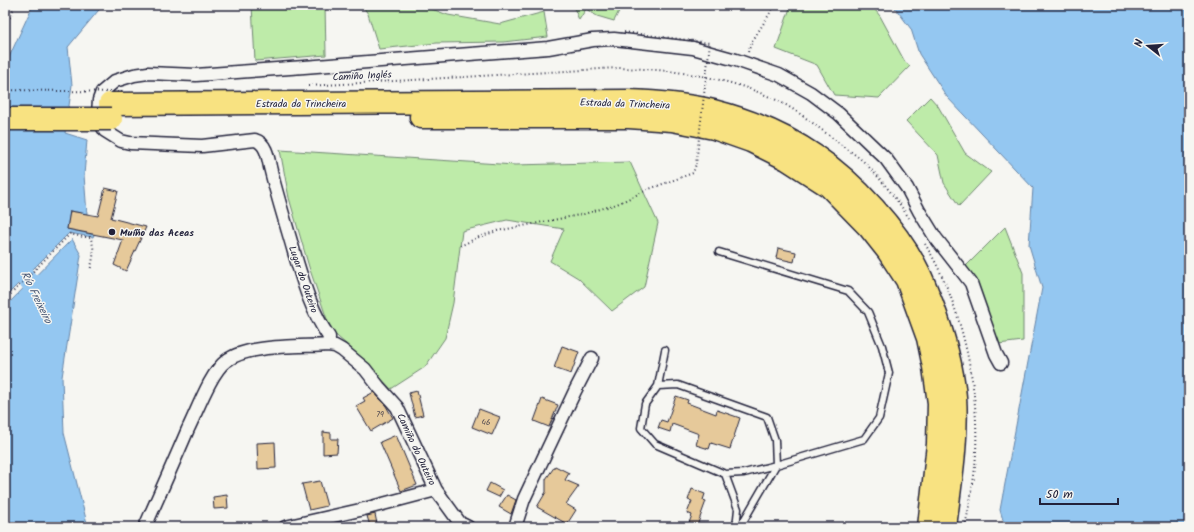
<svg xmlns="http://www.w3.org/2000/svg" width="1194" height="532" viewBox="0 0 1194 532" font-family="Kalam,sans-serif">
	<rect width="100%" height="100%" fill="#f6f6f2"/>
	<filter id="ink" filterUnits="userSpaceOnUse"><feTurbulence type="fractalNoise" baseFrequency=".025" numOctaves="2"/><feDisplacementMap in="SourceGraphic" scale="8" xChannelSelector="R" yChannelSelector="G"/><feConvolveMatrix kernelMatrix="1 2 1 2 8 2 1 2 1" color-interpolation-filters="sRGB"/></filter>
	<g filter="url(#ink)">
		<path fill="#beeba9" stroke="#708672" d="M252,5H325L326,55L255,61Z
			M362,5H421L448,15L500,24L544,12L548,37L503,42L437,43L379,49L368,14Z
			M573,5H622L614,21L597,16L586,9L579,20Z
			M791,5H871L880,16L905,62L910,66L879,98L834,95L817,65L776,49Z
			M930,97L938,106L965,153L991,172L959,206L944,183L938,155L906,121Z
			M280,150L515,165L630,162L658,223L644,287L612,311L578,278L550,261L564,229L507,220L462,231L453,303L445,338L425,367L391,389L361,357L331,331L309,267L289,198Z
			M1005,227L1023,273V341L998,344L963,269Z"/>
		<path fill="#94c7f1" stroke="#6685a8" d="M33,5H103L68,47L72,85L65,133L87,140L84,175L87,214L70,211L67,229L94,235L93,237L69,233L5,297V66Z
			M893,5H1189V527H1005L1000,510L1042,288L1029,245L1033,188L947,97L919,54L911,29Z
			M72,239L81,255L62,377L64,433L88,527H5V307Z"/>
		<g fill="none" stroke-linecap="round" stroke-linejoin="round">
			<path stroke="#94c7f1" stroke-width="19" d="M18,253L25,277L30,282L41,305"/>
		</g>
		<path fill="#e6c99a" stroke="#22223b" d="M105,188L118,191L111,218L146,227L126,271L114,265L123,240L67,229L70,211L98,216Z
			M778,248L796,252L794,262L776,258Z
			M562,346L579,352L571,374L554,368Z
			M417,391L423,415L415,417L409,393Z
			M374,392L386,406L393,418L371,431L356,406L365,401L363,398Z
			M676,396L688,400L687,403L716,414L717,410L740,418L730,449L711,443L709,449L696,445L699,434L672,424L670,432L658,428L661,420L667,422Z
			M542,399L558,405L549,427L534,421Z
			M479,409L500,417L492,435L472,427Z
			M323,432L331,433V439H338L337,453L323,454Z
			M396,435L417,485L401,491L380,442Z
			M275,442L276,468L258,469L257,443Z
			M555,466L569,473L565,480L579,486L566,504L576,510L567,524L537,507L546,492V479Z
			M320,481L327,506L309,510L302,484Z
			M490,483L503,490L499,497L486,491Z
			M692,489L705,494L703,500L706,501L697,526L689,523L692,515L687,513L692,501L688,500Z
			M227,495L228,508L214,509L213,497Z
			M507,495L516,500L511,514L499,507Z
			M375,514L377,524L370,526L367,516Z"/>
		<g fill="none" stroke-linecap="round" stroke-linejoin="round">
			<g stroke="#22223b" stroke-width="9">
				<path id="lane" d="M719,252L848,291L868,312L882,346L889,373L879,418L864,439L776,465L740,527
					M665,350L658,386L645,404L641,428L655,444L725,474L738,509L736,527
					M658,386L678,385L767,417L775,440L776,465L744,473L725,474"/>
			</g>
			<g stroke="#22223b" stroke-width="15">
				<path id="street" d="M328,345L329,337C311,311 303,282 294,252C286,224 277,196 270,167C268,157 266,143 255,140L202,146L130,143L121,141L105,131L100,123L98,113L99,100L102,92L115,81L134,75L148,73L196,75L304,67L548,48L593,40L614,39L693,48L736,60L779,75L811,93L839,114L886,159L907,188L919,211L935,237L971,283L996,354L1001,363
					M145,527C159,495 174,462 188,429C197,411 211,372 226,361C248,344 300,347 328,345L335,346L342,350L365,369L379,387L397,407L436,490L460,523L468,527
					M285,527L360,510L436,490
					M515,527L524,499L575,391L592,358"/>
			</g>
			<g stroke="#22223b" stroke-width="25">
				<path id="highway" d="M110,104L627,101C656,102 685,104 713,111C748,120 785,135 815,156C855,183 898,230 919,273C924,283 928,294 932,304C944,336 952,364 955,397C958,441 950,484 945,527
					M421,117H629L672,120L714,128L751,141L787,159L829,186L869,227L888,251L907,280L928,338L934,367L939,403L938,444L929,527"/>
			</g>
			<path stroke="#22223b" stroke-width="2" stroke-dasharray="1 3" stroke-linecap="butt" d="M5,29L15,5
				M748,52C754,34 766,23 774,5
				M308,86L618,68C670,69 724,76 772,98C795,108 815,125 835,140C844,147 855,154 864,162C881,179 896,198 909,218
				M925,244C961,302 979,384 976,452C975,477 970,502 965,527
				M460,246L479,237L497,231L584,214L617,204L649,189L693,173L696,164
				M5,300L70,234L83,237H90C96,250 93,258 90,271"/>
			<use href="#lane" stroke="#f6f6f2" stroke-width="6"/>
			<use href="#street" stroke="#f6f6f2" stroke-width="12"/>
			<use href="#highway" stroke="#f8e281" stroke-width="22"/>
			<g stroke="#22223b" stroke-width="25" stroke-linecap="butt">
				<path id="highway-bridge" d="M5,119H111"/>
			</g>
			<path stroke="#22223b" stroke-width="2" stroke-dasharray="1 3" stroke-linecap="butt" d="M624,32L710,43L696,164
				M5,90L122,92"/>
			<use href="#highway-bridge" stroke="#f8e281" stroke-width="22"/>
		</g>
	</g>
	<circle fill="#22223b" stroke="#f6f6f2" stroke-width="1.5" cx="112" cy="232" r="4"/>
	<g text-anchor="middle" stroke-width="3" stroke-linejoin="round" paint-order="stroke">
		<g font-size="8" fill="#534c53">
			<text x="380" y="417">79</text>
			<text x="486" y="425">46</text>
		</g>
		<g font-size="10" fill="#22223b" stroke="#f6f6f2">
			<text transform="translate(362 75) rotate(-3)" y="4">Camiño Inglés</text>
			<text x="301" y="107">Estrada da Trincheira</text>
			<text transform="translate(625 103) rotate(2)" y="4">Estrada da Trincheira</text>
			<text transform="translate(304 279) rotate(71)" y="4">Lugar do Outeiro</text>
			<text transform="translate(417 449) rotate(65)" y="4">Camiño do Outeiro</text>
		</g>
		<g font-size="10" font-weight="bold" fill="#22223b" stroke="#f6f6f2" text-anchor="start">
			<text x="120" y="236">Muíño das Aceas</text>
		</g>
		<g font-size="11" font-style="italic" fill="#445472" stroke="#f6f6f2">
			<text transform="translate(37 297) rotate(64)" y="4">Río Freixeiro</text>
		</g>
	</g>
	<rect width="1194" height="532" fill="none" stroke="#f6f6f2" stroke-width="20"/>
	<rect x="10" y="10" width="1174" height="512" fill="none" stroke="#22223b" stroke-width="1.5" filter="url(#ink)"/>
	<g transform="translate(1148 46) rotate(287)" stroke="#f6f6f2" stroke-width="3" paint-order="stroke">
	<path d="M0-3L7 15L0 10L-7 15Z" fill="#22223b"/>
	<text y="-6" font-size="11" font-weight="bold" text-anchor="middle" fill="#22223b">N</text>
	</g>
	<path d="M1040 498v6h78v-6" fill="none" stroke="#22223b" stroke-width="2"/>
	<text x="1046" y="498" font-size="12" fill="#22223b" stroke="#f6f6f2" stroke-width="3" paint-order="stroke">50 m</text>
</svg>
